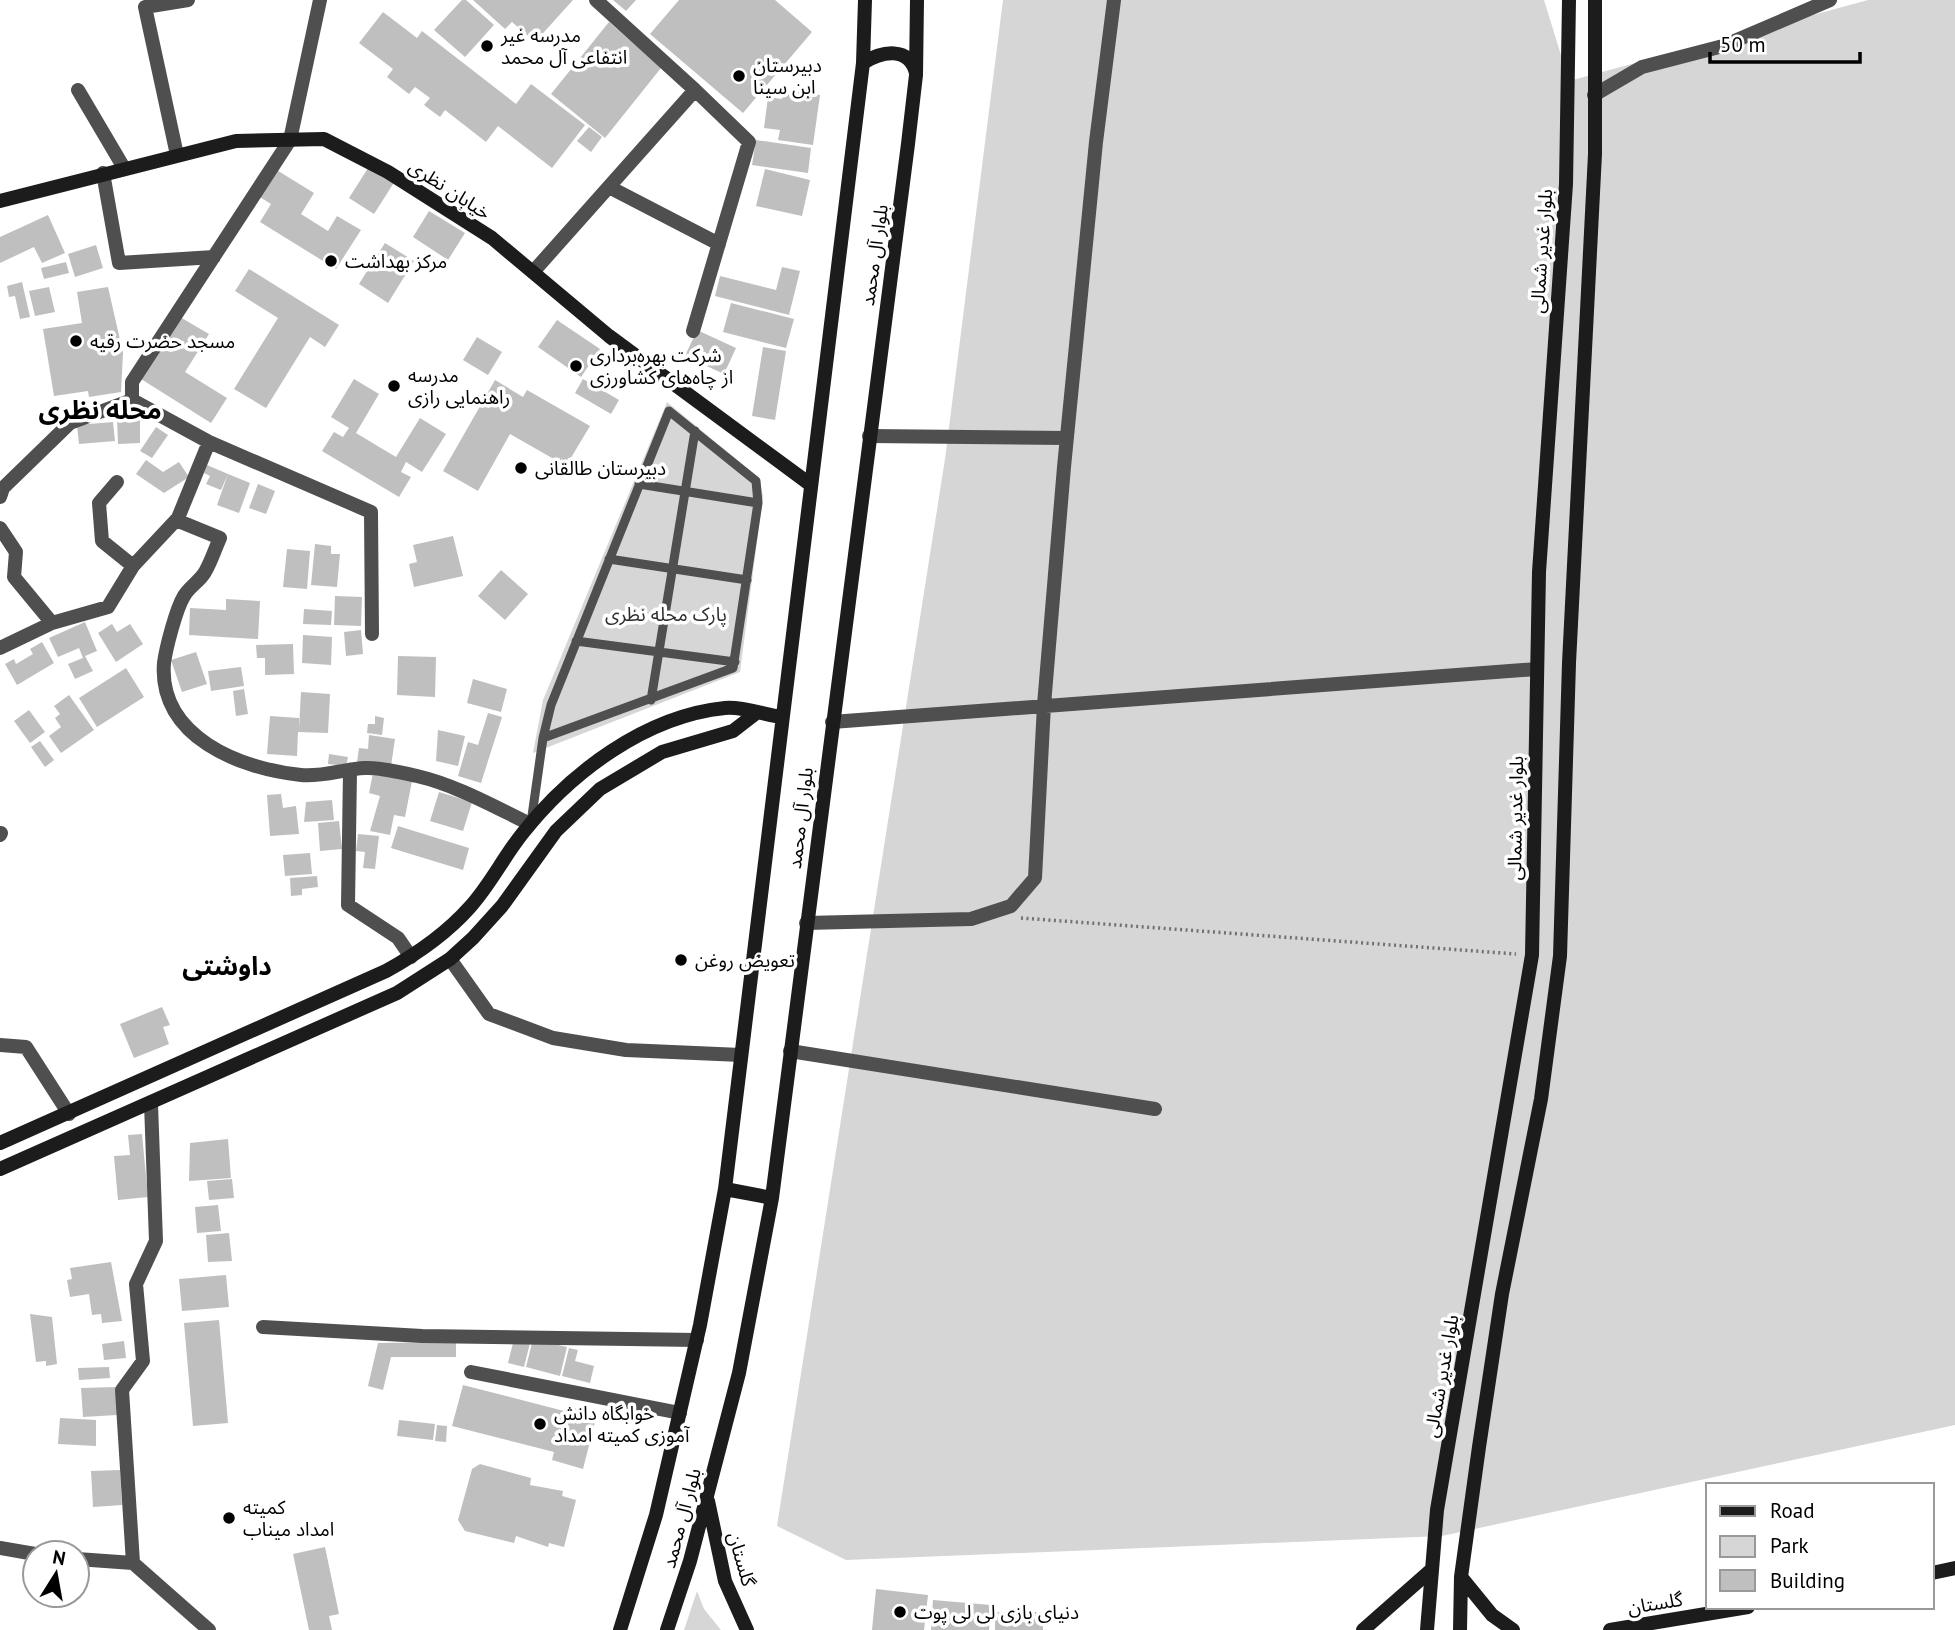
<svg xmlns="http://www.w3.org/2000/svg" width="1955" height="1630" viewBox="0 0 1955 1630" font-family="'PT Sans','Noto Sans Arabic',sans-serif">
	<rect width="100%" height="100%" fill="#fff"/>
	<path fill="#d6d6d6" d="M1003,0H1544L1569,81L1868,0H1955V1425L1442,1536L846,1560L777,1526L945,459Z
		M667,402L759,478L763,496L740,672L533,753L543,700Z
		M697,1591L704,1609L721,1630H684Z"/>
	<path fill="#bfbfbf" d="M462,0H466L494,25L465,57L434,30Z
		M473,0H573L535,42L512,22L505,29Z
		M613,0H636L626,11Z
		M679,0H775L812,32L743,113L650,34Z
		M383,12L417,38L422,31L516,104L531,84L585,125L552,168L498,126L486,142L445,110L440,117L424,105L430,98L415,87L409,94L387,77L393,69L359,43Z
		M609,22L661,68L605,138L551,94Z
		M783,90L820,95L813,145L778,140L780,130L764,128L768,97L782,99Z
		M589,127L602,137L591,152L577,141Z
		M756,140L811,148L808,173L752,165Z
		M370,165L395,181L374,214L349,198Z
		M275,169L314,193L301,214L328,231L337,216L361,230L336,269L260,222L271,204L258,196Z
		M765,169L810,180L802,216L756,206Z
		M429,211L465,233L448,260L413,237Z
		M48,215L65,253L42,263L34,247L0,263V237Z
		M385,243L414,261L388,303L359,284Z
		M96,245L103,268L75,277L68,254Z
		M66,262L69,273L44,279L41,268Z
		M782,267L800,271L789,315L715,296L720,276L776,290Z
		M249,269L339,325L325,347L310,337L266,408L234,389L278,318L235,291Z
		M22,282L30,317L20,319L15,296L9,297L7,286Z
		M49,287L55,312L35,316L29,291Z
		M108,287L123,353L121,392L89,397L88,391L54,396L43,329L82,323L77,292Z
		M731,303L794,319L786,348L723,332Z
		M180,317L209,334L185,372L227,398L211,423L141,379Z
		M557,320L600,349L581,377L538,347Z
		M697,330L736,348L724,374L685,356Z
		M477,337L502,352L488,375L463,360Z
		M763,347L786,351L775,420L752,416Z
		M354,379L379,394L356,433L396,457L420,418L446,434L422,472L406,462L401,472L411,477L399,497L322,451L334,432L343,437L349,428L331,417Z
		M583,379L619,400L611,414L575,393Z
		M495,380L523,397L527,390L590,426L566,466L510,434L478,491L443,471Z
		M117,419H140V443L118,444Z
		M113,422L115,441L79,444L77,425Z
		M156,427L168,435L152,458L140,451Z
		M146,460L163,472L179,462L189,477L164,493L136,474Z
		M207,465L228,474L221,490L206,484L210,476L204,473Z
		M228,474L250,483L239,513L217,505Z
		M258,484L275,491L266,514L249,508Z
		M453,536L463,576L414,587L409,564L417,562L413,545Z
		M315,544L331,546V554H340L337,587L311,585Z
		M287,549L310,551L307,589L283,587Z
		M501,570L528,594L505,620L478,596Z
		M335,596L362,597L361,626L334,625Z
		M226,599L260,601L258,639L189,635L190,608L226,610Z
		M304,609L332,611L331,625L303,624Z
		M85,622L97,651L85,656L93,671L75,679L68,664L83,658L79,648L58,657L49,638Z
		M112,624L117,632L130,624L143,644L116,662L98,633Z
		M361,630L363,654L346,656L344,632Z
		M303,635L332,637L331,665L302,663Z
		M42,642L54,663L17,685L5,664L14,659L16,664L33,654L30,649Z
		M293,644L294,674L265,675V658H257L256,645Z
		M196,652L207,684L182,692L171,660Z
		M398,656L436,657L435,697L397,695Z
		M241,667L244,686L211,691L208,671Z
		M126,668L144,697L97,727L79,698Z
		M473,679L507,689L501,712L467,703Z
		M244,689L248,714L236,716L233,691Z
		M301,692L330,694L328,733L298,732L297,756L267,754L270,716L299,718V728Z
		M69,695L94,730L61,753L49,736L61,727L55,718L60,714L54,706Z
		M29,710L45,732L30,743L14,721Z
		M488,713L502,717L481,783L458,776L468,742L478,745Z
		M375,716L384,718L382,735L367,733L368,724H375Z
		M438,730L465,736L458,766L436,761Z
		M369,735L395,739L391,766L357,762L359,748L368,749Z
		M40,741L54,760L45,767L31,747Z
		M329,754L348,757L346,766L328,764Z
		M373,773L412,781L405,817L394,815L390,835L370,831L380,796L369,793Z
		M439,792L472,802L463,831L430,821Z
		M281,794L283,808L296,806L299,834L270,836L267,795Z
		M332,800L334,820L304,822L306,802Z
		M339,821L342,849L320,851L318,823Z
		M398,826L469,848L463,870L391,848Z
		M358,834L379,836L375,869L363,868L365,852L356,851Z
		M310,853L312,874L285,876L283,855Z
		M317,876L318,887L302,889V895L291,896L290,878Z
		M162,1007L170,1025L163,1027L169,1044L134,1058L120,1024Z
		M142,1134L148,1197L118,1200L114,1156L130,1155L128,1135Z
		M228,1139L231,1178L189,1181L190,1143Z
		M232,1179L234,1198L209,1200L207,1181Z
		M218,1205L221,1231L197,1233L195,1207Z
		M229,1233L232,1261L208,1262L206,1235Z
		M111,1262L122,1321L102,1323L101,1314L92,1315L89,1294L70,1297L67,1280L72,1279L70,1268Z
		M226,1275L229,1307L182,1311L179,1279Z
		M30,1314L52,1317L57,1364L46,1366V1361L36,1362Z
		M219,1320L228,1423L193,1426L184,1323Z
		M514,1339L530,1343L524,1367L508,1363Z
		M533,1339L567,1347L560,1376L526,1367Z
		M124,1341L126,1358L104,1360L102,1344Z
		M456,1342V1357H391L383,1390L368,1386L378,1343Z
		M569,1348L578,1350L575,1361L594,1366L590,1383L562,1376Z
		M109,1367L110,1378L79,1380L78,1368Z
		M463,1385L564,1411L566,1406L597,1414L583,1469L552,1460L554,1452L452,1426Z
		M116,1387L117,1415L83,1417L81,1388Z
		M60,1418L96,1420V1446L58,1444Z
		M399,1420L435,1424L433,1440L397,1436Z
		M437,1425L447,1426L446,1442L435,1441Z
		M480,1464L531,1478L530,1485L563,1491L562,1496L576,1500L564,1547L549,1543L548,1547L516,1536L514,1543L465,1531L458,1520L472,1469Z
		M120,1470L122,1505L93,1507L91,1471Z
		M325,1547L339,1614L329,1616L332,1630H309L293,1554Z
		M876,1589L928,1595L924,1630H872Z
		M933,1600L991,1605L989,1630H931Z
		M995,1612H1043V1630H995Z"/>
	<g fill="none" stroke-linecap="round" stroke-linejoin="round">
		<path stroke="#717171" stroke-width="3.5" stroke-dasharray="2 3.5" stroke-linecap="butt" d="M1021,918L1516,954"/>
		<path stroke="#4f4f4f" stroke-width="9" d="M669,411L756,481L758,503L733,668L543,738L551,705Z
			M639,484L758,503
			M609,559L747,580
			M576,641L735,662
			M651,700L695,431
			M531,823L543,738"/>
		<path stroke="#4f4f4f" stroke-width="14" d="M320,0L290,140L132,382V400L209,442L371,512L372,634
			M78,90L124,168
			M1594,95L1642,67L1723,46L1830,0
			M177,155L145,7L188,0
			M103,173L119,263L214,257
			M609,187L719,244
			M533,272L695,90L596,0
			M693,331L749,142L695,90
			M869,436L1067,438
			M117,482L99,503L102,541L133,566
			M0,497L3,488L70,423L132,400
			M176,520L220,538C215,549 211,562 205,572C200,581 189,587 184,596C176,609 166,648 164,663C158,737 241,769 301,775C324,777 343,769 365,768C381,767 402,773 417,776C456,785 495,807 530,824
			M0,528L16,552L14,577L52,623
			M0,648L52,623L108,607L133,566L178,518L209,442
			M832,722L1537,669
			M350,771L348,905L398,938L411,957
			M0,835L1,833
			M806,923L971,919L1011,906L1035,878L1044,705L1064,467L1096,142L1114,0
			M450,959L489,1014L553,1038L626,1050L741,1055
			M0,1045L26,1047L69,1114
			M790,1051L1155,1109
			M263,1327L422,1336L697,1340
			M471,1372L680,1413
			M0,1548L35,1554
			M77,1559L133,1563L209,1630
			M133,1563L122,1390L143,1361L136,1284L156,1241L151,1104"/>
		<path stroke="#1c1c1c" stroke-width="14" d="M863,63C882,51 909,46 916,73
			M0,201L236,141L324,139L388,172L492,238L609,336L811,485
			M0,1143L386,971C417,954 446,934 470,907C490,885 503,858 522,834C570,773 645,716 725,708C742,706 765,715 782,717
			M0,1169L397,993L450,959L473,938L502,906L556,831L600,789L662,752L733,731L755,714
			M725,1189L772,1198
			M708,1501L725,1581L747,1630
			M1932,1573L1955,1568
			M1461,1577L1492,1615L1513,1630
			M620,1630L656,1515L700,1325L725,1189L863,63L865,0
			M667,1630L690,1561L739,1373L772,1198L908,144L916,75L917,0
			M1363,1630L1430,1571
			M1427,1630L1437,1510L1532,955L1539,572L1566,184L1569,0
			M1460,1630L1461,1577L1479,1447L1502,1294L1541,1099L1560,956L1569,663L1595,154V0
			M1610,1630L1748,1607"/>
	</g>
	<g fill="#000" stroke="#fff" stroke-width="2.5">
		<circle cx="487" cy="46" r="7"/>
		<circle cx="739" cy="76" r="7"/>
		<circle cx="331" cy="261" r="7"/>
		<circle cx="76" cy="341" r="7"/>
		<circle cx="576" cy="366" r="7"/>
		<circle cx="394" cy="386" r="7"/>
		<circle cx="521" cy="468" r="7"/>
		<circle cx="681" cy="960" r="7"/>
		<circle cx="540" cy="1424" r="7"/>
		<circle cx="229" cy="1518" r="7"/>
		<circle cx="900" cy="1612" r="7"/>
	</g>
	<g text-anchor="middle" stroke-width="7" stroke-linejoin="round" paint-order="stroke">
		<g font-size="19" fill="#000" stroke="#fff" text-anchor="start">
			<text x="501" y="42">مدرسه غیر<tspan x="501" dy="22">انتفاعی آل محمد</tspan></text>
			<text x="753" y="72">دبیرستان<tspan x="753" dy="22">ابن سینا</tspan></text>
			<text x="345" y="268">مرکز بهداشت</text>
			<text x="90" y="348">مسجد حضرت رقیه</text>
			<text x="590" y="362">شرکت بهره‌برداری<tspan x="590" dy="22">از چاه‌های کشاورزی</tspan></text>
			<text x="408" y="382">مدرسه<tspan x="408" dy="22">راهنمایی رازی</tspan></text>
			<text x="535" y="475">دبیرستان طالقانی</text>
			<text x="695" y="967">تعویض روغن</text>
			<text x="554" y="1420">خوابگاه دانش<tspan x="554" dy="22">آموزی کمیته امداد</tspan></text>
			<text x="243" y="1514">کمیته<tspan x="243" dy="22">امداد میناب</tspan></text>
			<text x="914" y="1619">دنیای بازی لی لی پوت</text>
		</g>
		<g font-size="19" fill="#000" stroke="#fff">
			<text transform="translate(450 189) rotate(33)" y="7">خیابان نظری</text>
			<text transform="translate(1541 251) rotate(-86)" y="7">بلوار غدیر شمالی</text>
			<text transform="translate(874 255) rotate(-82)" y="7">بلوار آل محمد</text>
			<text transform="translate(800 818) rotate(-83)" y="7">بلوار آل محمد</text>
			<text transform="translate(1515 818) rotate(-89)" y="7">بلوار غدیر شمالی</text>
			<text transform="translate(1441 1376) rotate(-80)" y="7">بلوار غدیر شمالی</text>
			<text transform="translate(681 1518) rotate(-75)" y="7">بلوار آل محمد</text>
			<text transform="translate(742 1559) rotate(74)" y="7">گلستان</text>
			<text transform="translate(1655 1603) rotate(-9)" y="7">گلستان</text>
		</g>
		<g font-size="19" fill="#2d2d2d" stroke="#fff">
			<text x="666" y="621">پارک محله نظری</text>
		</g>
		<g font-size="26" font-weight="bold" fill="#000" stroke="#fff">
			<text x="100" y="419">محله نظری</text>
			<text x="227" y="975">داوشتی</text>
		</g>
	</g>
	<rect x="1706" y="1483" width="228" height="126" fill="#ffffff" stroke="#999999" stroke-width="2"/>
	<rect x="1720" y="1506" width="35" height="10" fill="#1c1c1c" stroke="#999999" stroke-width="2"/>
	<text x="1770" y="1518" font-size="21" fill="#000000">Road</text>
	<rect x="1720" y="1536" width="35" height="21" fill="#d6d6d6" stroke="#999999" stroke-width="2"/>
	<text x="1770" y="1553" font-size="21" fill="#000000">Park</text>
	<rect x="1720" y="1570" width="35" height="21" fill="#bfbfbf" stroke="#999999" stroke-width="2"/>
	<text x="1770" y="1588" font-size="21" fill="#000000">Building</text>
	<g transform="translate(56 1574) rotate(11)"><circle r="33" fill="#ffffff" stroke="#999999" stroke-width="2"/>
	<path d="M0-5L12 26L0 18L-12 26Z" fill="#000000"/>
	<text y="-10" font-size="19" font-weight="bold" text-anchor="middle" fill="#000000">N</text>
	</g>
	<path d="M1710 52v10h150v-10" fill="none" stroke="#000000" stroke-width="3.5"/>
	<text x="1720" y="52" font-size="21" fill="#000000" stroke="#ffffff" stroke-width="5" paint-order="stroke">50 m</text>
</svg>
